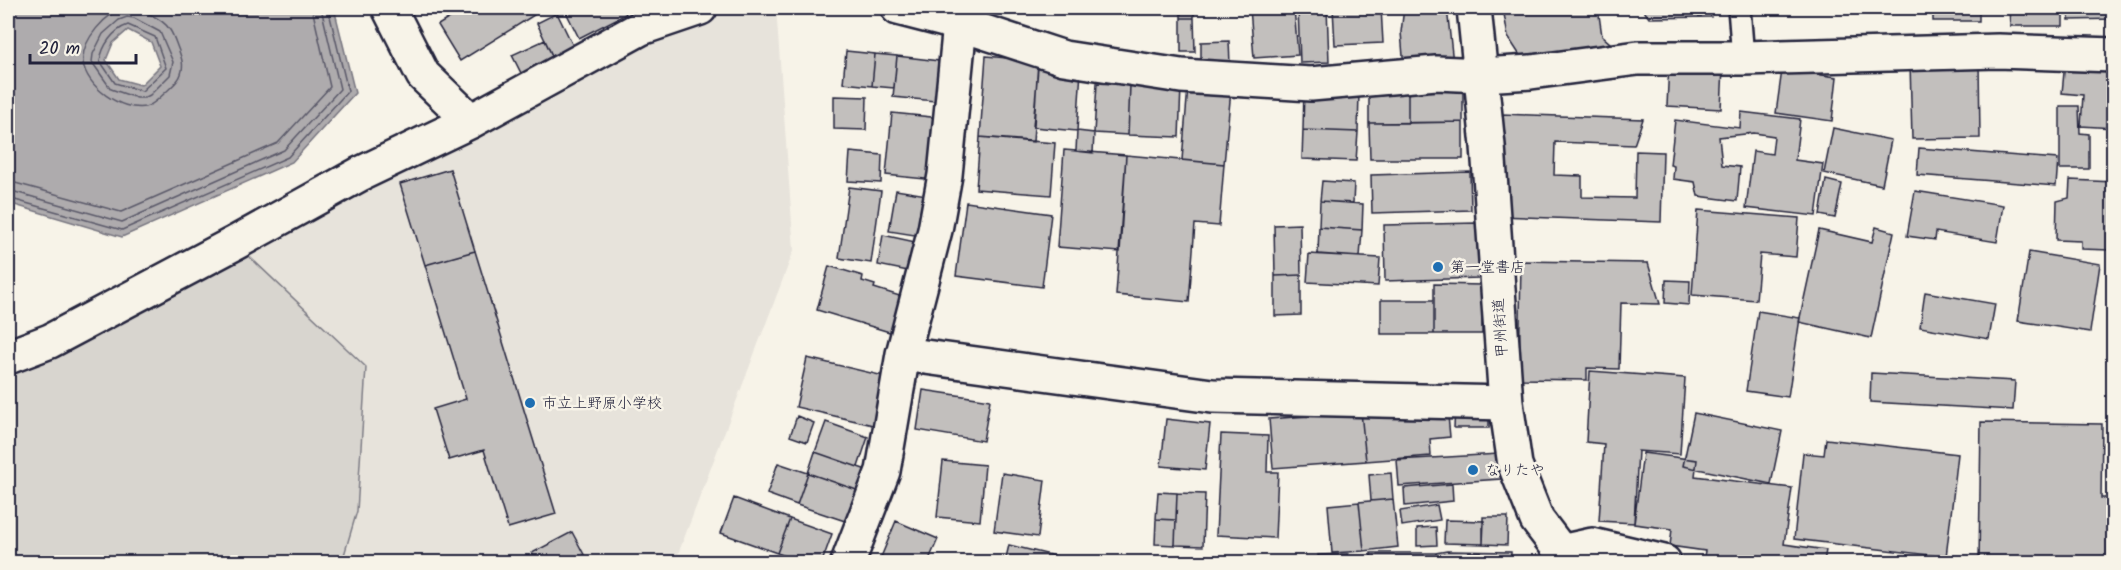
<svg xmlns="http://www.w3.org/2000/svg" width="2121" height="570" viewBox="0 0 2121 570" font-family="Kalam,'Klee One',sans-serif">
	<rect width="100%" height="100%" fill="#f7f3e8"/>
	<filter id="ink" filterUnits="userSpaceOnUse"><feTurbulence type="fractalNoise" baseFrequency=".0167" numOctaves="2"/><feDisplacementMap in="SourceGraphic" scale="12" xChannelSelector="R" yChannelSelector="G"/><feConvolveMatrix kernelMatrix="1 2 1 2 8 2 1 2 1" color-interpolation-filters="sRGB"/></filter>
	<g filter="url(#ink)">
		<path fill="#e7e3db" d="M700,8H776L794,250L675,562H8V357Z"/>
		<path fill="#d8d5cf" stroke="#7d7c85" stroke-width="1.5" d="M235,243L366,367L357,511L342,562H8V357Z"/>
		<path fill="#aeabad" stroke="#76747f" stroke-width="1.5" fill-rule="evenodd" d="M8,8H334L355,93L292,162L122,237L8,203ZM128,30L151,42L160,66L141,85L119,79L106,60L113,43Z"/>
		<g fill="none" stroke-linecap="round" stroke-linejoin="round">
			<path stroke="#5a5969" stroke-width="1.5" d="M126,8C139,8 163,18 170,30C174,36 176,44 179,51C182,59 184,66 181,74C179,81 172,86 167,91C160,97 154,105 145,107C121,111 86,87 83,62C81,41 106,12 126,8Z
				M127,17L134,18L160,32L173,62L170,75L150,95L144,98H137L111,89L92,62L93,54L103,34L119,20Z
				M128,25L155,37L166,68L142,91L115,83L100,61C102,46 113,30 128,25Z
				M8,181L121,212L278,143L330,87L312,8
				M8,190L122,222L284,150L340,89L321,8
				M8,198L122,230L288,157L348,91L328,8"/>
		</g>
		<path fill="#c2bfbd" stroke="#22223b" stroke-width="1.5" d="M466,8H529L534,15L460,61L438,25Z
			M564,8H623L626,14L579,38Z
			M633,8H656L640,22Z
			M1181,8H1194V18H1181Z
			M1250,8H1294L1298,55L1254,58Z
			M1298,8H1327L1329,62L1300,63Z
			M1333,8H1381L1383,43L1335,45Z
			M1404,8H1447L1453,63L1404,68L1401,32Z
			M1503,8H1598L1602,36L1618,50L1521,57L1508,37Z
			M1642,8H1710L1711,17L1649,18Z
			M1904,8H1979V21H1933V8Z
			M2009,8H2063V26H2010Z
			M2069,8H2114V19L2069,20Z
			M557,13L575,50L554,60L537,23Z
			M1181,18H1194L1195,52H1181Z
			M545,40L554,60L522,75L512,55Z
			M1229,41L1230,64L1201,65V42Z
			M846,51L875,54L872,86L843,83Z
			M875,54L897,56L894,88L872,86Z
			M897,56L939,61L935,101L893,97Z
			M986,56L1038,61L1033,142L980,137Z
			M1979,62L1980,138L1912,139L1910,63Z
			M2065,62L2114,65V128L2081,126L2083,95L2062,93Z
			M1669,64L1723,67L1721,109L1667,106Z
			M1038,68L1081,71L1077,131L1033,127Z
			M1782,70L1837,77L1832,121L1776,113Z
			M1097,83L1130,85L1128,135L1094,133Z
			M1369,83H1408V123H1369Z
			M1408,83H1463V122L1408,123Z
			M1130,85L1181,86L1179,137L1128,135Z
			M1188,87L1231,90L1224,164L1182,160Z
			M1304,90L1359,92L1358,132L1303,130Z
			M834,96L867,97L866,130L834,129Z
			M2060,106H2079L2080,133L2089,134V169H2060Z
			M1741,112L1800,119L1795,160L1823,164L1816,216L1746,208L1753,151L1772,154L1774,136L1754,133L1719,137L1722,165L1740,167L1737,201L1698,196L1695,182L1673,179L1674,166L1670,165L1675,120L1740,128Z
			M892,113L941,118L935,180L886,175Z
			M1501,114L1643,119L1634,145L1555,142L1554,175L1582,176V197L1635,198L1636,151L1663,152L1661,222L1499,216Z
			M1463,122V159H1370L1369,123Z
			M1833,128L1891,140L1882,185L1824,173Z
			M1303,130L1358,132L1356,161L1302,159Z
			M1077,131L1094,133L1093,153L1076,151Z
			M980,137L1055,143L1051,195L976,189Z
			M1919,148L2058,159L2056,186L1917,175Z
			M1064,150L1126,155L1120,252L1057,247Z
			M850,152L882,155L881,183L848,181Z
			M1126,155L1224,164L1219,226L1195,224L1189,302L1116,295Z
			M450,169L475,251L425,265L400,184Z
			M1470,172L1471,210L1372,213L1371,175Z
			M1826,180L1842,184L1835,218L1820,215Z
			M2070,180L2114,182V222H2111L2110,250L2081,249V241L2056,240L2057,201L2069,198Z
			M1322,181L1354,183L1353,203L1320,201Z
			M849,187L881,191L871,263L839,258Z
			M896,190L933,196L927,237L889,231Z
			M1915,191L2003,205L1997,242L1936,232L1935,240L1907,236Z
			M1320,201L1363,204L1362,230L1319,227Z
			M966,202L1051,214L1042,287L956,276Z
			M1698,210L1799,218L1796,257L1760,254L1756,300L1692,295Z
			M1477,223L1479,278L1385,281L1384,225Z
			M1300,224L1301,275L1275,276L1274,225Z
			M1319,227L1362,230L1360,257L1318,254Z
			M1876,227L1894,232L1871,338L1799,322L1819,230L1872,242Z
			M883,235L929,245L923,274L878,265Z
			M475,251L556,514L508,528L484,450L449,460L433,409L466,399L425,265Z
			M2029,252L2100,264L2090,332L2018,321Z
			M1309,254L1380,258L1378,286L1307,282Z
			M1521,261L1648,263L1660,304L1621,303L1619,369L1587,368V380L1519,379Z
			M829,266L863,276L862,281L875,285L874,288L906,298L896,334L817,310Z
			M1301,275V315L1275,316V276Z
			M1666,280L1690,281L1689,305L1665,303Z
			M1434,284L1482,285V334H1434Z
			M1925,292L1995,304L1989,339L1920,327Z
			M1381,300H1434V334H1381Z
			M1758,311L1800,318L1788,397L1746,391Z
			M807,358L901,380L890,429L796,407Z
			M1590,371L1685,378L1680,454L1638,451L1634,523L1599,521L1604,444L1586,442Z
			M1871,373L2015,381L2013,410L1870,402Z
			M923,390L990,400L983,441L917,430Z
			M1447,405L1450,437L1430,439L1431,456L1366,461L1361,412Z
			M1455,408L1489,409V428H1454Z
			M1361,412L1366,461L1273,468L1269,419Z
			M1694,413L1782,431L1771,484L1683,466Z
			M797,416L814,423L807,442L790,436Z
			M1166,419L1210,424L1205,470L1161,466Z
			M826,422L868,437L858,467L815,452Z
			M1981,422L2102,424L2101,498H2114V562H1979Z
			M1221,434L1268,436L1267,472H1278L1275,538L1216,535Z
			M1826,439L1958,454L1946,557L1794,539L1803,453L1824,455Z
			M815,452L878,474L871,495L808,473Z
			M1643,453L1697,460L1695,476L1792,488L1784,544L1826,550L1824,562H1703L1705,551L1670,546L1672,529L1634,524Z
			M1499,454L1501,479L1399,486L1397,460Z
			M943,461L985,465L980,521L937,517Z
			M778,463L808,473L797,505L767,494Z
			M808,473L871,495L860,526L797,505Z
			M1002,473L1045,480L1038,537L994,531Z
			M1391,473L1393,499L1371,501L1369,475Z
			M1452,484L1453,501L1405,506L1404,488Z
			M1158,492L1177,493L1176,520L1156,519Z
			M1177,493L1205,494L1203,546L1175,545Z
			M734,498L790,519L777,553L721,533Z
			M1393,499L1398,547L1364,551L1359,502Z
			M1359,502L1364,551L1332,553L1328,505Z
			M1437,505L1440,520L1402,526L1400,511Z
			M1483,517H1508L1507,545L1483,544Z
			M790,519L832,534L822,562H803L777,553Z
			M1156,519L1176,520L1175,545L1155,544Z
			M1445,520L1484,521L1483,544L1444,543Z
			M896,521L938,539L928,562H879Z
			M1436,527L1437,545L1417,546V528Z
			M572,532L588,562H537L532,553Z
			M1009,545L1079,562H1005Z
			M1447,551L1511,552V562H1436V553Z
			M1371,553H1436V562H1371Z
			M1348,554V562H1319L1318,555Z
			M1365,560V562H1348V561Z"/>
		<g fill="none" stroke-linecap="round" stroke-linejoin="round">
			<g stroke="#22223b" stroke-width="26">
				<path id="lane" d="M1739,8L1743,58"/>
			</g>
			<g stroke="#22223b" stroke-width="38">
				<path id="street" d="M389,8L423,75L471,121
					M898,8L960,24L1064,58L1181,76L1311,84L1436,73L1482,75L1531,72L1638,58H1743L1998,51L2114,55
					M903,354L1212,396L1506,403
					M8,357L50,341L235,243L360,174L471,121L641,28L700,8
					M1560,552L1592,545L1664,562
					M848,562L883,471L903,354L935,230L945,175L960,24"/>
			</g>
			<g stroke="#22223b" stroke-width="38">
				<path id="highway" d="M1474,8L1488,146L1506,403L1515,465L1537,520L1569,562"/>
			</g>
			<use href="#lane" stroke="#f7f3e8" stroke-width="21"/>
			<use href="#street" stroke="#f7f3e8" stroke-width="33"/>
			<use href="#highway" stroke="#f7f3e8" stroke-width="33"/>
		</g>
	</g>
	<g fill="#1f6fb2" stroke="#f7f3e8" stroke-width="2">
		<circle cx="1438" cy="267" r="6"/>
		<circle cx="530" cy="403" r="6"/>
		<circle cx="1473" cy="470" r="6"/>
	</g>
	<g text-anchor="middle" stroke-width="5" stroke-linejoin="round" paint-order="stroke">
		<g font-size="15" fill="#22223b" stroke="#f7f3e8" text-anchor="start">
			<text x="1450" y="272">第一堂書店</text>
			<text x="542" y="408">市立上野原小学校</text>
			<text x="1485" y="475">なりたや</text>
		</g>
		<g font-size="15" fill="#22223b" stroke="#f7f3e8">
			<text transform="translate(1500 328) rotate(-94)" y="5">甲州街道</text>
		</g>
	</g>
	<rect width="2121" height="570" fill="none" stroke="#f7f3e8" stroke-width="30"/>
	<rect x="15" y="15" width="2091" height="540" fill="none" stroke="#22223b" stroke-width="2" filter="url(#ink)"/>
	<path d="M30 54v9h106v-9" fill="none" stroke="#22223b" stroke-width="3"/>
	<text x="39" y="54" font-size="18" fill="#22223b" stroke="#f7f3e8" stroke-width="4.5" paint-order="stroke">20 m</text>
</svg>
